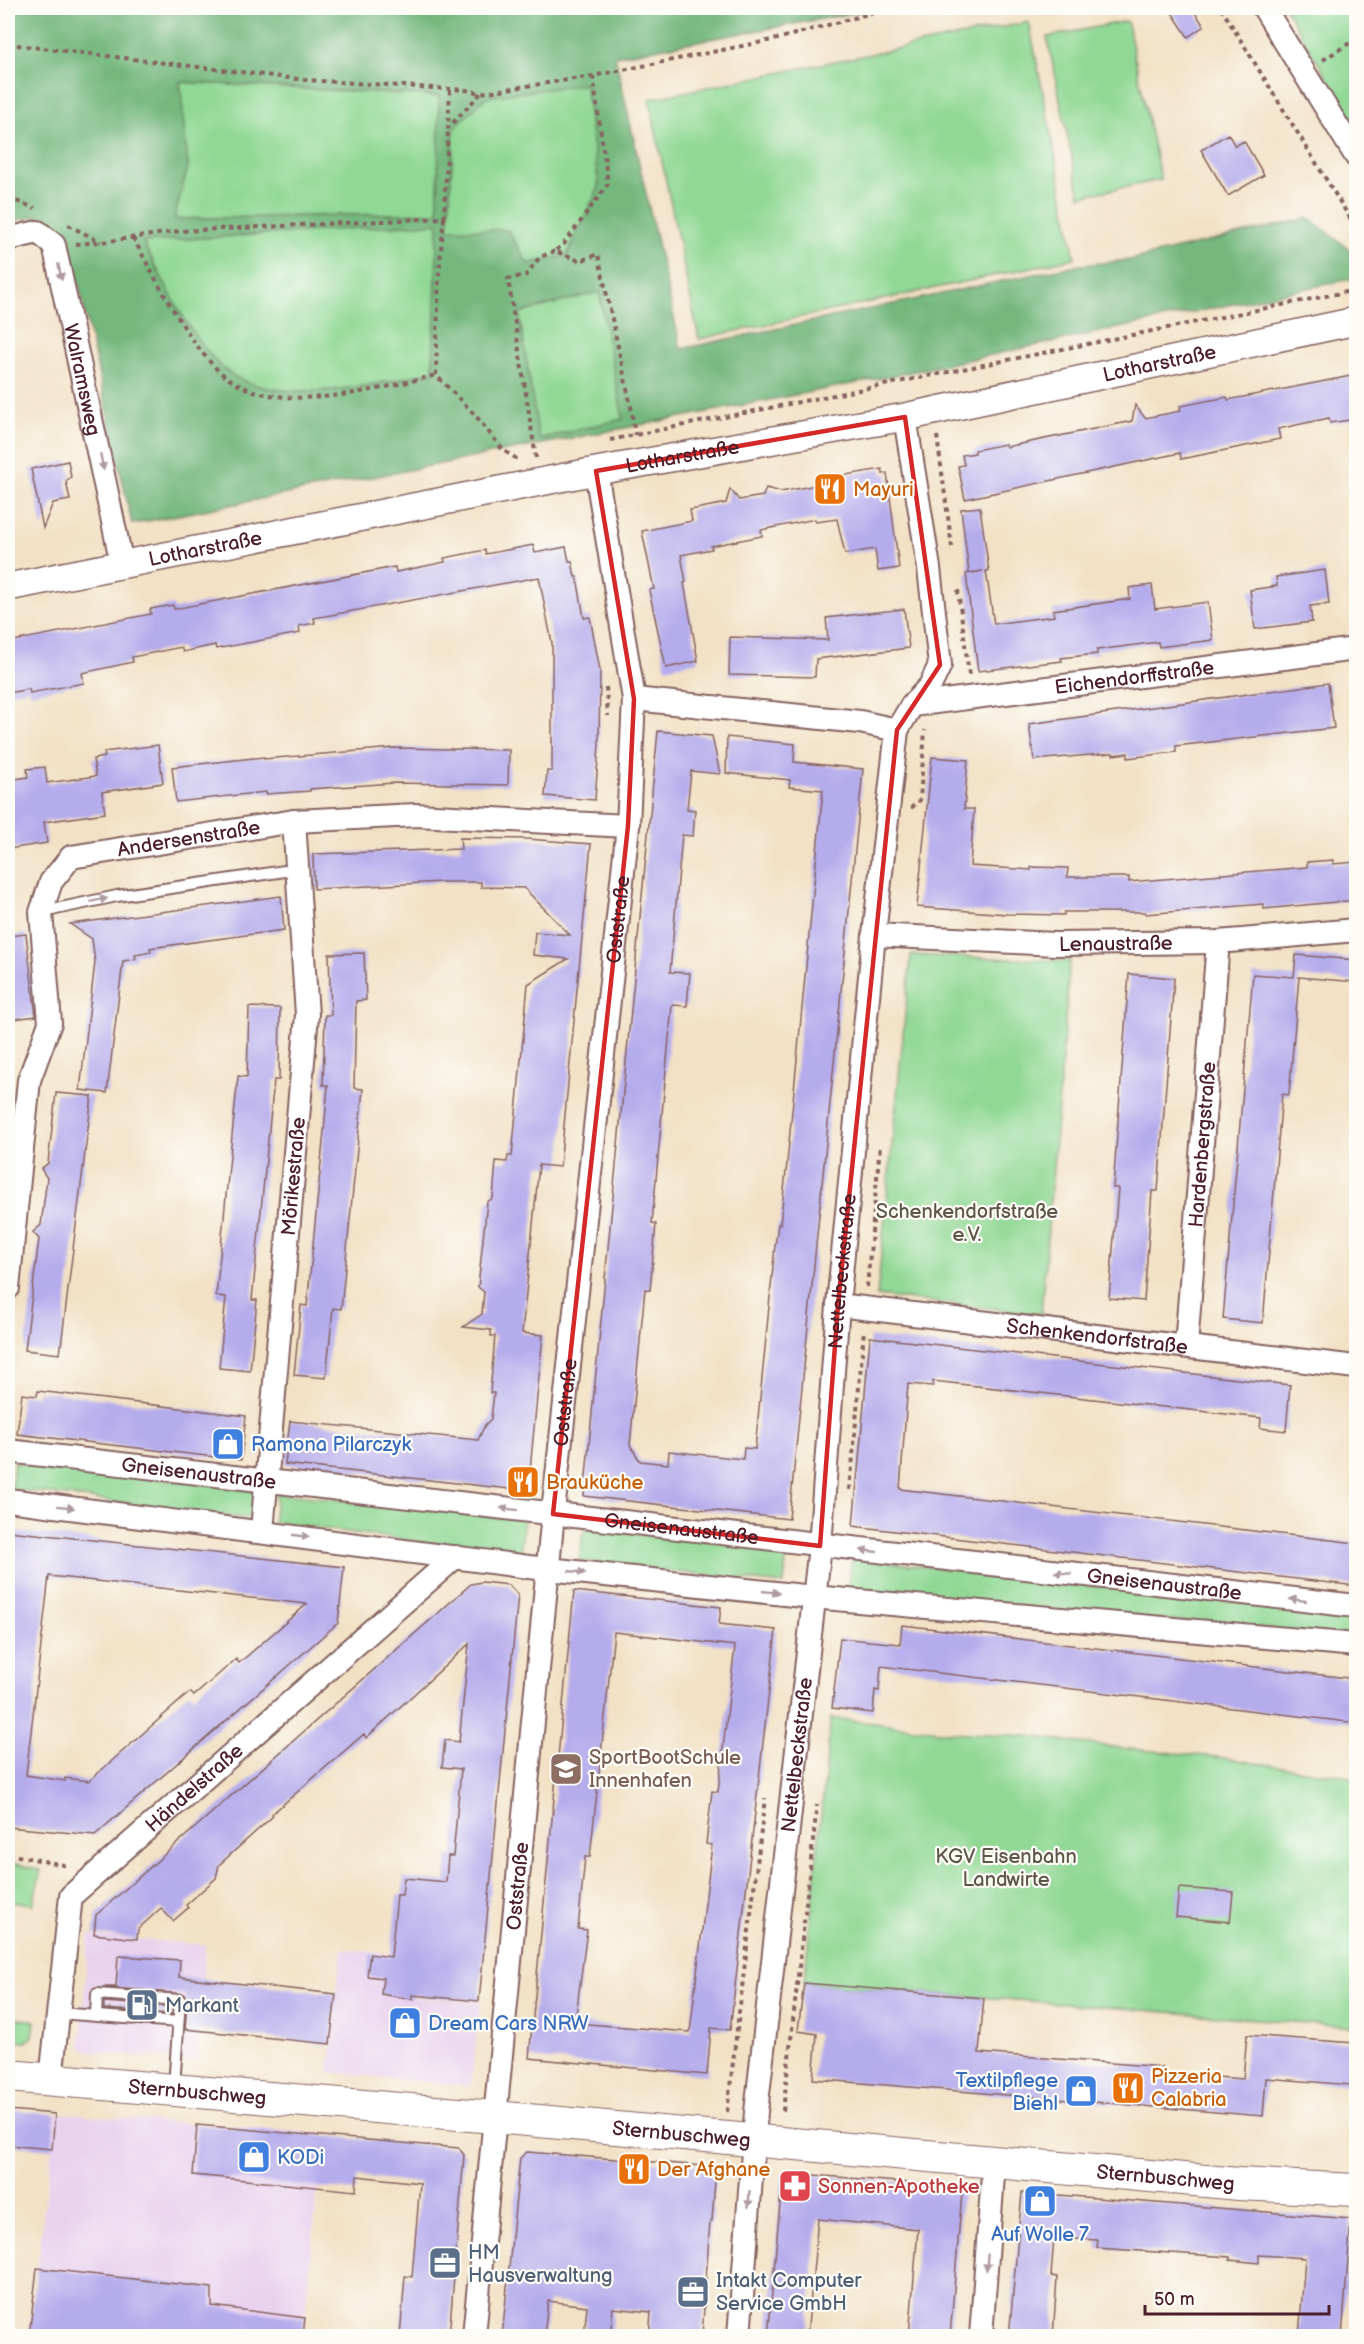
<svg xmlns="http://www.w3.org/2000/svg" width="1364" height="2344" viewBox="0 0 1364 2344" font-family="'Balsamiq Sans',sans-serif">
	<rect width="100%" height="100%" fill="#fdfcf7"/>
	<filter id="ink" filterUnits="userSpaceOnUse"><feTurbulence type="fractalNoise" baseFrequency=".0167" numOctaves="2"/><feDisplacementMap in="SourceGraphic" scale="12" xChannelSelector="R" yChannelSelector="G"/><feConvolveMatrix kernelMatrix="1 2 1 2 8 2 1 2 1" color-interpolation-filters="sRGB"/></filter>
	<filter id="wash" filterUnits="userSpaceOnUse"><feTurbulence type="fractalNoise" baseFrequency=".008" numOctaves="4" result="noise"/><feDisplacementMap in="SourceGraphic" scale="24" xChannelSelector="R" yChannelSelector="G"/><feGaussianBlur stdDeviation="1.35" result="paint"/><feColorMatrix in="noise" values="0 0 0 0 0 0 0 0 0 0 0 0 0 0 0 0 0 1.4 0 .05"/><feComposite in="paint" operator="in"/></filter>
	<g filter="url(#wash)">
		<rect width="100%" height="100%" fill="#f2e1c5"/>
		<path fill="#e9d2ee" d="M89,1935L205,1945L197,2061L85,2051L80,2045Z
			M342,1949L418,1957L415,1997L481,2003L471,2083L468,2086L329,2072L336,1994Z
			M56,2113L323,2134L303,2336H29Z"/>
		<path fill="#90d894" stroke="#6d7c60" stroke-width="1.5" d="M1285,8H1356V126Z
			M1127,21L1161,180L1080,196L1047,37Z
			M1029,22L1075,258L699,339L649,99Z
			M180,82L440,96L438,213L173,219L188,167Z
			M585,83L599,187L567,255L528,264L448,229L454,128L486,97Z
			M438,223L433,371C378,385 276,408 227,372C194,347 162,279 143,241Z
			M599,291L624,419L538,439L519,313Z
			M911,955L1070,961L1041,1314L877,1296Z
			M14,1463L256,1490L252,1519L11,1489Z
			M277,1493L524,1520L520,1555L273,1522Z
			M584,1528L787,1550L784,1584L579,1561Z
			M852,1558L1356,1616V1637L847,1591Z
			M831,1718L948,1732L1027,1736L1120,1748L1217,1757L1356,1778V2027L804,1983Z
			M8,1862L41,1870L33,1904L8,1902Z
			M8,2017L35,2021L33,2037L25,2042L8,2040Z"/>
		<path fill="#74b87e" stroke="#5f6c54" stroke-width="1.5" fill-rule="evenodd" d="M8,8H882L615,56L681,349L1073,266L1130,260L1309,218L1356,254V278L887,377L132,524L69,240L39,216L8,222ZM180,82L439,96L438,213L174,219L188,167ZM585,84L599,187L567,255L528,264L508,230L448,229L454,128L486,97ZM438,223L433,371C379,386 276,407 228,372C195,348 162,279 143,242ZM599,292L623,419L539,439L519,313Z"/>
		<g id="blocks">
			<path fill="#b5acec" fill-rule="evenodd" d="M1169,8H1192L1204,26L1188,37Z
				M1228,134L1235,146L1244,141L1264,175L1228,196L1201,150Z
				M1356,375V419L1330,423L1329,418L1278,429L1280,439L1181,459L1180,453L965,499L958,466L964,465L962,455L975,453V450L1005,444L1006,447L1132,421L1135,405L1145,418L1181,411L1180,406L1227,397L1228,400Z
				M68,461L71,477L66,481L70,500L53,503L43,528L31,469Z
				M882,469L883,474L887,473L899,568L878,571L875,549L845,554L837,519L816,522L815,519L761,530L762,536L711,546L712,549L681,555L686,582L684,583L698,661L666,668L649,590L654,589L642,531L692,521L690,510L726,503L730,489L739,500L763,496L766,488L781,492L821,484L820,479Z
				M980,507L989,571H986L994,624L1054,616L1053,610L1130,599L1129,588L1152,585L1155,609L1208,602L1213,640L1159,647L1158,642L1097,650V654L1061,658L1062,661L978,671L966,574L983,571L969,573L961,509Z
				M533,545L535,553L566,547L569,561H572L575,577H577L584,618L590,617L600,670L599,745L595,800L545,796L547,771H552V643L539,577L314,618L315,623L299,626L300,633L216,649L215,645L183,652L181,647L132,657L133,662L82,673L84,683L30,693L29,689L8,693V642L151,614L150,609L173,605L174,609L395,567L396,572L445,562L444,558L485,550L486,554Z
				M1325,570L1329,604L1310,606L1312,622L1255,629L1250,590L1277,586L1276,577Z
				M904,609L909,648L816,659L815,677L729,675L730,637L828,640L826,618Z
				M1328,683L1334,728L1176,746V752L1128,758V753L1113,755V753L1034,760L1029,724Z
				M658,731L712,736L720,774L691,771L687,809L695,810L693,836L682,835L670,972L690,973L687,1006L672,1005L652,1223L656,1224L650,1290L645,1289L630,1445L640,1461L668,1464L669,1451L743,1459L744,1448L755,1449L775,1246L778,1224H780L787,1163L823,790L789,787L790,780L726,773L727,737L795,744L794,762L863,769L789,1519L584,1496Z
				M158,745L163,783L102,792L105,813L44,822L47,843L8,849V780L28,777L27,769L45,767L47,783L96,776L93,759L105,757L104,752Z
				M394,748L509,750L508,785L394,783L310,789V791L266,794V792L176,802L172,767L264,757V759Z
				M932,757L968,760L964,809H974L970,866L1031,870V867L1068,868L1067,877H1129V882L1307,867V862L1333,860V864L1356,862V900L1264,909L1263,904L1146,914L1145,912H1064V915L1007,914L917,907Z
				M460,838L527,839L591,844L560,1167L539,1165L522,1333L543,1335L528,1491L285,1464L290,1421L478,1440L485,1425L491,1419L494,1393H490L495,1336H491V1330L463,1327L482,1314L484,1292L478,1287L487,1202L493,1198L496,1161L507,1162L508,1156H512L528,984L568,959L533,955L535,932L570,935L524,888L481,887V882H442L314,889L313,854L461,849Z
				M281,896L284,930L150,948L151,952L135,955L136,959L123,961L107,1093L80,1090L95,962L92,939L70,924Z
				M26,934L36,1016L8,1020V936Z
				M364,953L366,1000L356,1001L354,1088L363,1089L341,1309L333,1308L326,1378L294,1375L301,1305L307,1306L324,1131L328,1085H323L325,1015H331L329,954Z
				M1296,955L1356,960V982L1299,977L1289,1095L1282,1094L1263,1323L1223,1319L1253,974L1294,977Z
				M1129,974L1174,978L1158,1191H1152L1144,1301L1109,1298L1118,1188H1113Z
				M249,1007L280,1008L279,1080H274L252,1300H257L250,1371L219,1368L226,1297L216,1296L238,1076L247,1077Z
				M56,1093L92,1096L60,1354L25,1350L39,1239L33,1232L41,1225L47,1178L41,1169L48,1163Z
				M870,1337L1290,1385L1286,1431L1260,1428L1261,1418L933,1381V1386L908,1384L900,1489L1356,1543V1586L853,1526Z
				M38,1391L246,1416L241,1460L17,1434L22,1394L37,1396Z
				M8,1531L344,1567L338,1623L95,1835L8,1827ZM49,1576L160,1588L307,1604L239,1663L236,1659L194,1696L190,1692L89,1781L65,1778V1781L26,1775Z
				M482,1582L509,1585L518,1595L479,2001L412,1995V1999L381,1994L383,1978L367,1976L370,1954L391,1957L397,1895H402L404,1878L446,1882L448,1856H453L461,1769L442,1767L445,1740L459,1742L469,1644L366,1738L364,1734L272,1814L273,1816L219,1865L216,1878L186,1905L188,1908L173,1921L161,1908L138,1929L137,1939L94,1934L96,1915L471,1584Z
				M574,1591L721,1607L719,1624L776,1630L730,2030L711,2028L707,2075L529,2058ZM614,1632L735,1646L718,1792L712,1791L706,1844L712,1845L690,2032L575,2023L587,1930L578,1929L585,1857H590Z
				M902,1625L1356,1679V1723L881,1666L879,1691L875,1690L873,1713L832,1708L840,1638L900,1644Z
				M1179,1888L1233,1892L1230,1922L1176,1917Z
				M118,1956L180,1960L179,1977L336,1994L330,2044L185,2029L187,2001L184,1994L102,1987H116Z
				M804,1983L984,1998L979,2053L1163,2067V2073L1243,2079L1247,2035L1355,2043L1351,2085L1266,2078L1263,2116L813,2079L817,2034L798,2031Z
				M104,2002L172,2007V2014L104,2009Z
				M8,2110L55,2114L52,2149L8,2145Z
				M197,2125L459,2148L464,2155L449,2337H400L405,2276L412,2277L420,2183L357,2176L356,2191L193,2175Z
				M527,2152L716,2167L712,2221H710L702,2337H649L651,2312L613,2308L610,2337H584L587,2306L548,2301L544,2337H502L520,2158Z
				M789,2173L957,2187L962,2193L950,2337H909L918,2229L818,2219L807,2337H768L782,2181H789Z
				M1022,2192L1351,2219L1342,2337H1299L1305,2258L1259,2255V2263L1230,2260V2257L1097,2248L1098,2240L1054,2238L1051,2276L1057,2277L1053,2337H1009Z
				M37,2268L212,2288V2306L305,2318L303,2337H29Z"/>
		</g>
	</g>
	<g filter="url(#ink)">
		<use href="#blocks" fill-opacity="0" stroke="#856361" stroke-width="1.5"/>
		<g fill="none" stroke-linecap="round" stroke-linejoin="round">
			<g stroke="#856361" stroke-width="14">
				<path id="service" d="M42,912L117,896L298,869
					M58,2013L178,2022
					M96,2016L97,1994L180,2000L174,2087"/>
			</g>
			<g stroke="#856361" stroke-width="26">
				<g id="minor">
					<path d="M1264,8L1356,156"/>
					<path id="s1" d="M8,239L38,232L54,245L122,564"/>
					<path d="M634,699L860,722L897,730"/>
					<path id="s2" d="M912,705L1356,649"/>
					<path id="s3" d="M874,935L1056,944L1218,942L1356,930"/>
					<path id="s4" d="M8,1288L29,1080L50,1023L41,912L51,882L71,857L294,821L416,815L628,826"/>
					<path id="s5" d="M838,1305L1356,1367"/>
					<path id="s6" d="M1186,1346L1218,942"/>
					<path id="s7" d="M8,1451L1356,1606"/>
					<path d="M8,1500L529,1567L813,1597L1356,1645"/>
					<path id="s8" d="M262,1531L307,1015L294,821"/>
					<path id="s9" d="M51,2079L71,1896L455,1557"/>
					<path id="s10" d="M474,2336L554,1503L628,826L634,699L596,471"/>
					<path id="s11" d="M739,2336L756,2112L820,1546L838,1305L874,935L897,730L912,705L930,686L940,665L929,568L905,417"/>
					<path d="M981,2336L994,2162"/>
				</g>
			</g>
			<g stroke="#856361" stroke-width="30">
				<g id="tertiary">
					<path id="s12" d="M8,587L596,471L905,417L1356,321"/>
				</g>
			</g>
			<g stroke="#856361" stroke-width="34">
				<g id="secondary">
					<path id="s13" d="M8,2076L494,2117L1239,2184L1356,2190"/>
				</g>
			</g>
			<path stroke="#856361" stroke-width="4" stroke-dasharray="4.5 4.5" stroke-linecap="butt" d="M1221,8L1356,228
				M8,44L306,80L466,90L481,93L593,76L777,39L890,8
				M1323,60L1356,39
				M593,76L608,184L564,244L555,251L580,261L598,254L631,407L635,435
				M450,90L448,128L481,93
				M8,198L35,208
				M444,218L448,128
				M68,225L101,242
				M133,238C155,277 187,342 220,372C271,419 376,390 436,375
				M76,244L102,242L180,231L444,218L439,273L436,375L475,415L503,450L520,461
				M937,436L952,547
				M610,440L1356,290
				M536,458L508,279L526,275L540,257L555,251
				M958,590L969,675
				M606,687L608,716
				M911,808L920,800L925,730
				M867,1287L880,1145
				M850,1490L864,1330
				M8,1854L69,1866
				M783,2111L817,1805
				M727,2112L765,1798"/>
			<use href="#service" stroke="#fff" stroke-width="10"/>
			<use href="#minor" stroke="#fff" stroke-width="22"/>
			<use href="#tertiary" stroke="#fff" stroke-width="27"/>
			<use href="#secondary" stroke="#fff" stroke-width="32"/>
		</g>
		<defs><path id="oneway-solid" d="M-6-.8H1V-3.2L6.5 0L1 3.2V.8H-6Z" transform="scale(1.5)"/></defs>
		<g fill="#ae9aa0">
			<use href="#oneway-solid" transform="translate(60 272) rotate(78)"/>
			<use href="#oneway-solid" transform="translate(102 462) rotate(78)"/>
			<use href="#oneway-solid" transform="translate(99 900) rotate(-12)"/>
			<use href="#oneway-solid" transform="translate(66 1507) rotate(7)"/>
			<use href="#oneway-solid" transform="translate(509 1509) rotate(-173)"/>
			<use href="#oneway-solid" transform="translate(301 1536) rotate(8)"/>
			<use href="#oneway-solid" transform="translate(869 1551) rotate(-174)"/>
			<use href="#oneway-solid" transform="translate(577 1572) rotate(6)"/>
			<use href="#oneway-solid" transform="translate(1063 1573) rotate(-174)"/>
			<use href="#oneway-solid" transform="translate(771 1592) rotate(6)"/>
			<use href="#oneway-solid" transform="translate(1298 1600) rotate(-174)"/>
			<use href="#oneway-solid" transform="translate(749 2199) rotate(94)"/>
			<use href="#oneway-solid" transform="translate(987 2262) rotate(94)"/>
		</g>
	</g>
	<path fill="none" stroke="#d62828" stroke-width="4.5" stroke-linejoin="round" d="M905,417L940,665L897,730L838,1305L820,1546L553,1514L628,826L634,699L596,471Z"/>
	<defs>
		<g id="restaurant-square" transform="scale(1.725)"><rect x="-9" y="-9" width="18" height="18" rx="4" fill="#e8710a" stroke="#fdfcf7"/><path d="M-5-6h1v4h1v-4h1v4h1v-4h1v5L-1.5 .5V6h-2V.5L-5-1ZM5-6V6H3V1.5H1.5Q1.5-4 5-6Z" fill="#fff"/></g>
		<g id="shop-square" transform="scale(1.725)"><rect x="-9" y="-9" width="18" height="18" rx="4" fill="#3f7fe0" stroke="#fdfcf7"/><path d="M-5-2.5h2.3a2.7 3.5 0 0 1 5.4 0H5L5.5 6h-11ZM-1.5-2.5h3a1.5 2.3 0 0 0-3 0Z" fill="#fff"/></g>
		<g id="school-square" transform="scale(1.725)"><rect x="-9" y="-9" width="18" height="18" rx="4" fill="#8d6e63" stroke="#fdfcf7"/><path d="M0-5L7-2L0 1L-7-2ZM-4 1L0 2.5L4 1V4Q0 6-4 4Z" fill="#fff"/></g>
		<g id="fuel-square" transform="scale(1.725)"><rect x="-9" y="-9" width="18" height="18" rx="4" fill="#5c6f8a" stroke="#fdfcf7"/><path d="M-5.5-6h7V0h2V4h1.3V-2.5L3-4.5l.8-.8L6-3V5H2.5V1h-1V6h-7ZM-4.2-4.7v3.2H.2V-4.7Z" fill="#fff"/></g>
		<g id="pharmacy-square" transform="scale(1.725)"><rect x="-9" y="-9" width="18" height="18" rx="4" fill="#e0444e" stroke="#fdfcf7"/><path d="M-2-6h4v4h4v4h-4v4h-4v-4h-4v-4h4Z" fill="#fff"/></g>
		<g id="office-square" transform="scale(1.725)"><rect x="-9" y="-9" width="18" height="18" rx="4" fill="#5c6f8a" stroke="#fdfcf7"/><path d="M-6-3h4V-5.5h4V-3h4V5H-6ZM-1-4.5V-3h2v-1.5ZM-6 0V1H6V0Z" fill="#fff"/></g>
	</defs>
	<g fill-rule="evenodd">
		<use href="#restaurant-square" x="830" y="489"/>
		<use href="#shop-square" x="228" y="1444"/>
		<use href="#restaurant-square" x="523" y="1482"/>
		<use href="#school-square" x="566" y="1769"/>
		<use href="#fuel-square" x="142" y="2005"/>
		<use href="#shop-square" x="405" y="2023"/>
		<use href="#restaurant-square" x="1128" y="2088"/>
		<use href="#shop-square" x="1081" y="2091"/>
		<use href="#shop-square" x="254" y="2157"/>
		<use href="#restaurant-square" x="634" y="2169"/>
		<use href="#pharmacy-square" x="795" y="2186"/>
		<use href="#shop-square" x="1040" y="2201"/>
		<use href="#office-square" x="445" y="2263"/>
		<use href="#office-square" x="693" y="2292"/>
	</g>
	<g text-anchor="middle" stroke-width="4.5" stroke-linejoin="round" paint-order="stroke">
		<g font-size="20" fill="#4a1f2b" stroke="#fdfcf7">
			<text dy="7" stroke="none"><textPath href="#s12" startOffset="1173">Lotharstraße</textPath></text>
			<text dy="7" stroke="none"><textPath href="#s1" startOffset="189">Walramsweg</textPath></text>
			<text dy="7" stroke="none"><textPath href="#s12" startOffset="687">Lotharstraße</textPath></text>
			<text dy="7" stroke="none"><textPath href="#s12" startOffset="201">Lotharstraße</textPath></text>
			<text dy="7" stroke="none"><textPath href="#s2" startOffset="224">Eichendorffstraße</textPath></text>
			<text dy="7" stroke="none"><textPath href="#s4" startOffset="564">Andersenstraße</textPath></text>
			<text dy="7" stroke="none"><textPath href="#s10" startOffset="1424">Oststraße</textPath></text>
			<text dy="7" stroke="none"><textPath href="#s3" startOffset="242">Lenaustraße</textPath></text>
			<text dy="7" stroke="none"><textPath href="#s6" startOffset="202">Hardenbergstraße</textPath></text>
			<text dy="7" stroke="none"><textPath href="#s8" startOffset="356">Mörikestraße</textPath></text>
			<text dy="7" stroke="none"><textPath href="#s11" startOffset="1070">Nettelbeckstraße</textPath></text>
			<text dy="7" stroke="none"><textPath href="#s5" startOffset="261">Schenkendorfstraße</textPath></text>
			<text dy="7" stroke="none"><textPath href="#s10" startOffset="938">Oststraße</textPath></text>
			<text dy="7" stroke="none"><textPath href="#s7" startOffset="192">Gneisenaustraße</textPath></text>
			<text dy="7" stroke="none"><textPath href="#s7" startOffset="678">Gneisenaustraße</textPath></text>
			<text dy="7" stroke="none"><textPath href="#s7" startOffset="1164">Gneisenaustraße</textPath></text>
			<text dy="7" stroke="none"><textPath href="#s11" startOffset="584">Nettelbeckstraße</textPath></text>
			<text dy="7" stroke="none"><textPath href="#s9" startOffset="348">Händelstraße</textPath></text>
			<text dy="7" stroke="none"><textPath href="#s10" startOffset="452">Oststraße</textPath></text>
			<text dy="7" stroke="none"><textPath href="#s13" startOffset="190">Sternbuschweg</textPath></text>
			<text dy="7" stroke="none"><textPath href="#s13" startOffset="676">Sternbuschweg</textPath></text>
			<text dy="7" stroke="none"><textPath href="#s13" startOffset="1162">Sternbuschweg</textPath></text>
		</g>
		<g font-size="20" fill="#c56008" stroke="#fdfcf7" text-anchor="start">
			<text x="853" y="496">Mayuri</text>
			<text x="546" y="1489">Brauküche</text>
			<text x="1151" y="2083">Pizzeria<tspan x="1151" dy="23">Calabria</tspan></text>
			<text x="657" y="2176">Der Afghane</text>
		</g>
		<g font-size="20" fill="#5f564a" stroke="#fdfcf7">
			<text x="967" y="1218">Schenkendorfstraße<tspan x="967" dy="23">e.V.</tspan></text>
			<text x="1006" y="1863">KGV Eisenbahn<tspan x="1006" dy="23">Landwirte</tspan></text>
		</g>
		<g font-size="20" fill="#366cbe" stroke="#fdfcf7" text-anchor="start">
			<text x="251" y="1451">Ramona Pilarczyk</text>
			<text x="428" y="2030">Dream Cars NRW</text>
			<text x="1058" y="2087" text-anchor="end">Textilpflege<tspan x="1058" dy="23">Biehl</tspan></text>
			<text x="277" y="2164">KODi</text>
			<text x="1040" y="2241" text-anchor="middle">Auf Wolle 7</text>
		</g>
		<g font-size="20" fill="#785e54" stroke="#fdfcf7" text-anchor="start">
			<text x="589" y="1764">SportBootSchule<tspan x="589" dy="23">Innenhafen</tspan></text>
		</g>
		<g font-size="20" fill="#4e5e75" stroke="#fdfcf7" text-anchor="start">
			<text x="165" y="2012">Markant</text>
			<text x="468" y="2259">HM<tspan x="468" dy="23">Hausverwaltung</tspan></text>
			<text x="716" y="2287">Intakt Computer<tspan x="716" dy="23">Service GmbH</tspan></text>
		</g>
		<g font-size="20" fill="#be3a42" stroke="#fdfcf7" text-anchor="start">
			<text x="818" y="2193">Sonnen-Apotheke</text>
		</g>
	</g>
	<rect width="1364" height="2344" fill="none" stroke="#fdfcf7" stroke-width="30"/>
	<path d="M1145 2305v9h184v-9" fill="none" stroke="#4a1f2b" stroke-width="3"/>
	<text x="1154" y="2305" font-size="18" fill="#4a1f2b" stroke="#fdfcf7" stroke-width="4.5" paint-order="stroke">50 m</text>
</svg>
